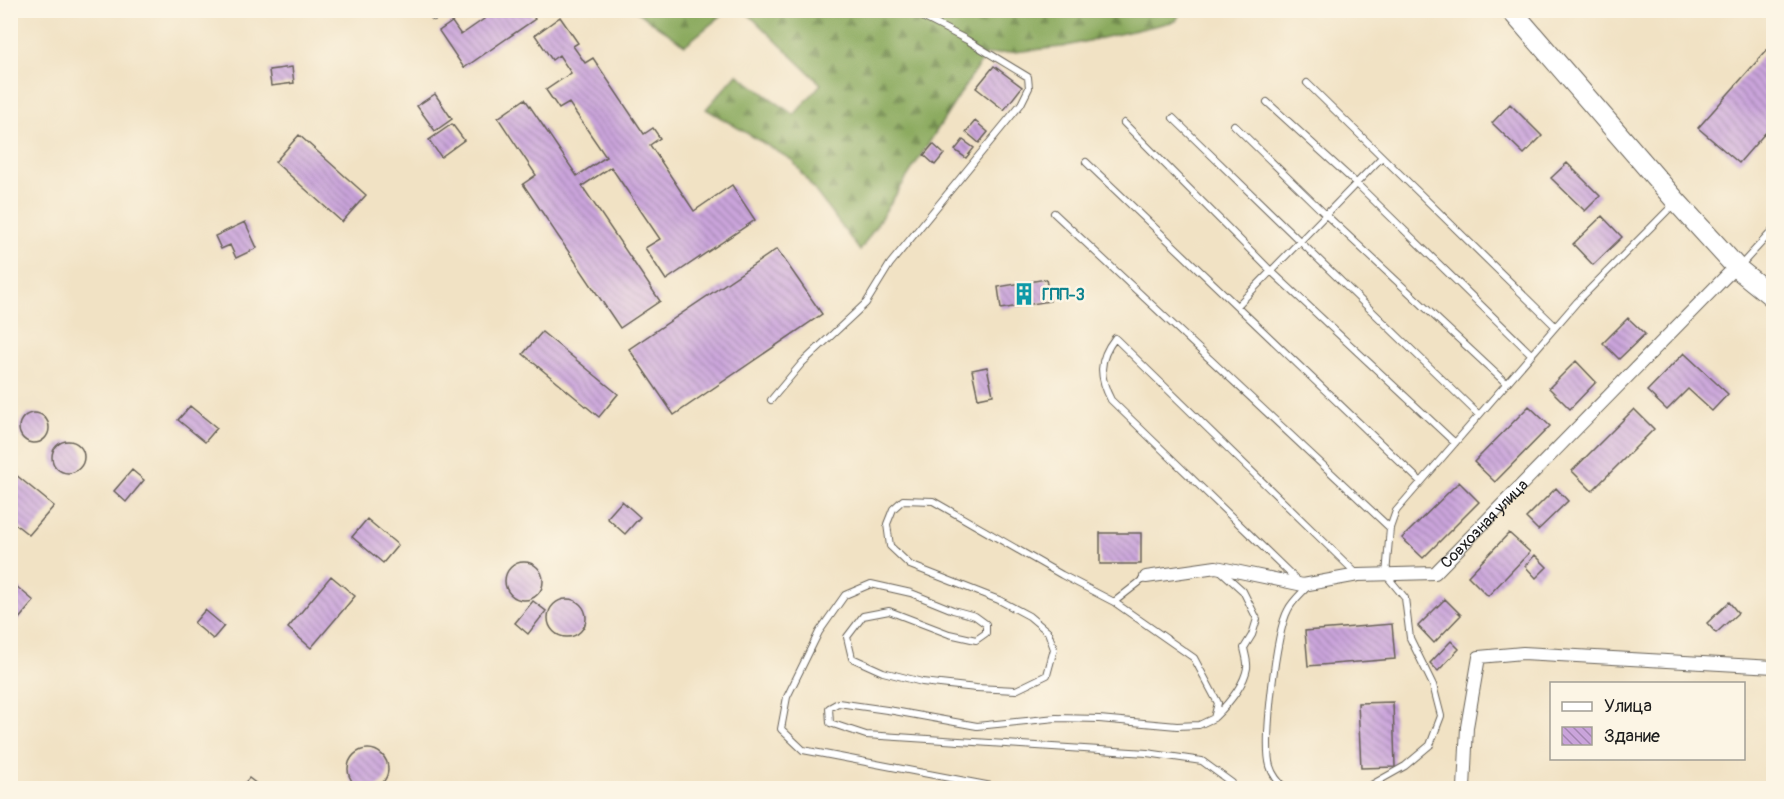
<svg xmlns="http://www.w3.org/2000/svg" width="1784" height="799" viewBox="0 0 1784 799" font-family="Pangolin,sans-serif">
	<defs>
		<pattern id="forest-firs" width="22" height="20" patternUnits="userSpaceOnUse" patternTransform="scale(1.5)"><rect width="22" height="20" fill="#8baa5e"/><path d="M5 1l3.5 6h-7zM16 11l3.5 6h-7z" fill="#718a4d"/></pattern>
		<pattern id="building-back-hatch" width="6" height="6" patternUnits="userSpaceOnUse" patternTransform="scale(1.5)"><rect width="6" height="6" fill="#caa4db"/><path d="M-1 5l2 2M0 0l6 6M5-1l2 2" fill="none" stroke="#a385b1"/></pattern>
	</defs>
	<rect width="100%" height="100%" fill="#fcf5e5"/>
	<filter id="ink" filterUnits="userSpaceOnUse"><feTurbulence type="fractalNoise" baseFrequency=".0167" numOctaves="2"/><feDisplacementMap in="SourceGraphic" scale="12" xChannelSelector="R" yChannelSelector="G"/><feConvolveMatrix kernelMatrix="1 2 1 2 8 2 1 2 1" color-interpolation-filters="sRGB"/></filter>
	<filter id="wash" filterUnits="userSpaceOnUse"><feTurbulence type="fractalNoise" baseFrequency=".008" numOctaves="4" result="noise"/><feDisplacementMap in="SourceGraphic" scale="24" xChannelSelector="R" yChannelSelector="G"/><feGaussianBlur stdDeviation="1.35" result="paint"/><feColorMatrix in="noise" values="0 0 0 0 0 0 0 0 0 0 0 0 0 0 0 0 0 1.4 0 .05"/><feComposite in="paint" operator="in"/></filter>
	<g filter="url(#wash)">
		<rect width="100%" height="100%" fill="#f1e2c4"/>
		<path fill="url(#forest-firs)" stroke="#54633d" stroke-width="1.5" d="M636,11H727L685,45Z
			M745,11H1181L1176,21L1062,47L985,55L860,251L792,160L706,109L737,74L794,115L821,84Z"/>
		<g id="blocks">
			<path fill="url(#building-back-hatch)" d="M497,10H529L535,19L464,68L439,31L452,22L461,35Z
				M560,17L578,43L573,46L585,63L593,58L644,134L653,128L660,138L650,145L694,211L732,185L755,220L666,280L645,248L660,239L611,167L582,186L660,301L620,328L523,184L536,175L498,118L525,99L577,176L606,157L569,103L559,109L546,90L571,73L559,55L552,60L535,35Z
				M1774,42V123L1739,163L1698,128Z
				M994,66L1022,87L1004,110L976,88Z
				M292,67L294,83L271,86L269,70Z
				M435,94L452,119L435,131L417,106Z
				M1510,104L1542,136L1524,154L1492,123Z
				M975,121L988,132L979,143L966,132Z
				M452,124L464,140L441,157L429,140Z
				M299,135L366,195L342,222L275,162Z
				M963,140L974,148L966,158L955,150Z
				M933,144L944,154L935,165L924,155Z
				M1567,163L1600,196L1585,211L1551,178Z
				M1602,216L1622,237L1593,265L1573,244Z
				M245,222L257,248L236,258L230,245L221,249L215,236Z
				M777,249L822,314L674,415L629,349Z
				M1046,279L1050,301L1001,309L998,287Z
				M1628,318L1645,334L1619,359L1603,343Z
				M542,332L618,394L599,417L523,354Z
				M1684,353L1728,394L1712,411L1688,389L1667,410L1647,391Z
				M1576,361L1596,382L1570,409L1549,388Z
				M987,367L993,395L978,398L972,370Z
				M190,406L217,428L205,442L178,420Z
				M1529,406L1550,426L1495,482L1474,462Z
				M1634,409L1654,429L1592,491L1572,471Z
				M19 428a15 15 0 1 1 30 0a15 15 0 1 1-30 0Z
				M52 457a16 16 0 1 1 32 0a16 16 0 1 1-32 0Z
				M10,470L54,506L29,535L10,520Z
				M132,470L144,480L126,502L114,491Z
				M1459,482L1479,502L1423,558L1402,538Z
				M1556,488L1568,501L1538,530L1526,518Z
				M622,501L640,517L625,534L607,518Z
				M367,519L398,545L383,563L352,537Z
				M1100,533H1141V564H1100Z
				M1509,533L1530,552L1488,596L1468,576Z
				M1535,555L1547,567L1536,578L1525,566Z
				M505 581a19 19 0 1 1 38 0a19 19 0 1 1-38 0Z
				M331,576L355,596L311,648L288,628Z
				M10,581L34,601L12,627L10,626Z
				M548 618a19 19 0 1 1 38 0a19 19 0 1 1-38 0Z
				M1445,599L1461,615L1434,643L1418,626Z
				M533,601L546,611L528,634L515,623Z
				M1729,602L1738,613L1716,633L1707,623Z
				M205,610L224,626L213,639L194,623Z
				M1392,624L1395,659L1308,666L1305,631Z
				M1451,641L1459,649L1438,671L1430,663Z
				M1393,702L1395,767L1361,768L1358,703Z
				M348 769a20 20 0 1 1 40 0a20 20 0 1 1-40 0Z
				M249,778L262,788H240Z"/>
		</g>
	</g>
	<g filter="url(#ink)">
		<use href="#blocks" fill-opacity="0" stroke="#676157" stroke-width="1.5"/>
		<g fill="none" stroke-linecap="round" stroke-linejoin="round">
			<g stroke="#676157" stroke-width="8">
				<path id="lane" d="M430,10L434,17
					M1307,83L1555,326
					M1267,102L1357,184L1531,354
					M1173,118L1479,415
					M1124,123L1271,271L1455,443
					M1234,125L1325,214L1506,383
					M1086,162L1421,482
					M1054,213L1390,528
					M1740,266L1774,229
					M1237,306L1382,157
					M771,400L802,363L866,303L890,264L1021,104L1029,88L1028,77L967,40L909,10
					M1300,583L1111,400C1099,377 1098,360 1115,338L1358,575
					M1114,602L1146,577
					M1215,717C1227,705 1244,686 1247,668C1248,662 1245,654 1244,648L1252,635L1257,619L1243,591L1221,571
					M1002,788L803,750L781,729L787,697L819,632L845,595L871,584L911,593L953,610L975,616L986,624V633L976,640L949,634L889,611L863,616L847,637L852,658L883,672L922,682L976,688L1016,690L1047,675L1054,649L1048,632L1029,616L999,600L910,565L890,546L887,524L893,509L903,500L933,501L1062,575L1114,602L1194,658L1218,703L1214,718L1199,725L1177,726L1099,719L1056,718L977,726L894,711L838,703L829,708L830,723L866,735L1147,753L1202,761L1232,783L1231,788
					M1285,788C1279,783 1272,774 1270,766C1263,743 1276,631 1288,610C1292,601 1302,593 1309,585
					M1369,788L1373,784L1405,766L1430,745L1441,716L1433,685L1410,638L1405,598L1386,575L1390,528L1396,511L1577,302L1674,204"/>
			</g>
			<g stroke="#676157" stroke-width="14">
				<g id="street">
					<path id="s1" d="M1146,577L1216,567L1303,585L1358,575L1435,573L1736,266"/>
					<path d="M1464,788L1467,727L1479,657L1523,653L1774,667"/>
				</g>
			</g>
			<g stroke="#676157" stroke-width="22">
				<path id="primary" d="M1511,10L1676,201L1738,269L1774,298"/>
			</g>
			<use href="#lane" stroke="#fff" stroke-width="6"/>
			<use href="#street" stroke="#fff" stroke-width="12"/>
			<use href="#primary" stroke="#fff" stroke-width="20"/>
		</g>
	</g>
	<defs>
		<g id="building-bare" transform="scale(1.8)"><path d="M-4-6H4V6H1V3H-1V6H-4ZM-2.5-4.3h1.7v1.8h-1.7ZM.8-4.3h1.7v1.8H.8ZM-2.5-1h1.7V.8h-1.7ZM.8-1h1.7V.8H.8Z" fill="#0f9aa8" stroke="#fcf5e5" stroke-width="2.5" paint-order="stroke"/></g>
	</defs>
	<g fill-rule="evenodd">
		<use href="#building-bare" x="1024" y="294"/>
	</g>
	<g text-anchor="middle" stroke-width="5" stroke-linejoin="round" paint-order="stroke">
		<g font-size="16" font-weight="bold" fill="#0d838f" stroke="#fcf5e5" text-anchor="start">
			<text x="1042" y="300">ГПП-3</text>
		</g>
		<g font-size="16" fill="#1c1c1c" stroke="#fcf5e5">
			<text dy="6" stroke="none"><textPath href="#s1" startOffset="362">Совхозная улица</textPath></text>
		</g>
	</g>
	<rect width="1784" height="799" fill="none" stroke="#fcf5e5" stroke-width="36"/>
	<rect x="1550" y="682" width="195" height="78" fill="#fcf5e5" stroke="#a29e95" stroke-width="1.5"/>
	<rect x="1562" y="702" width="30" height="9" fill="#ffffff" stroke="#a29e95" stroke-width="1.5"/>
	<text x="1604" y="712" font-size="18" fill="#1c1c1c">Улица</text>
	<rect x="1562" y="727" width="30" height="18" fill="url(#building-back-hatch)" stroke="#a29e95" stroke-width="1.5"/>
	<text x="1604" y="742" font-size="18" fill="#1c1c1c">Здание</text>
</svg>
